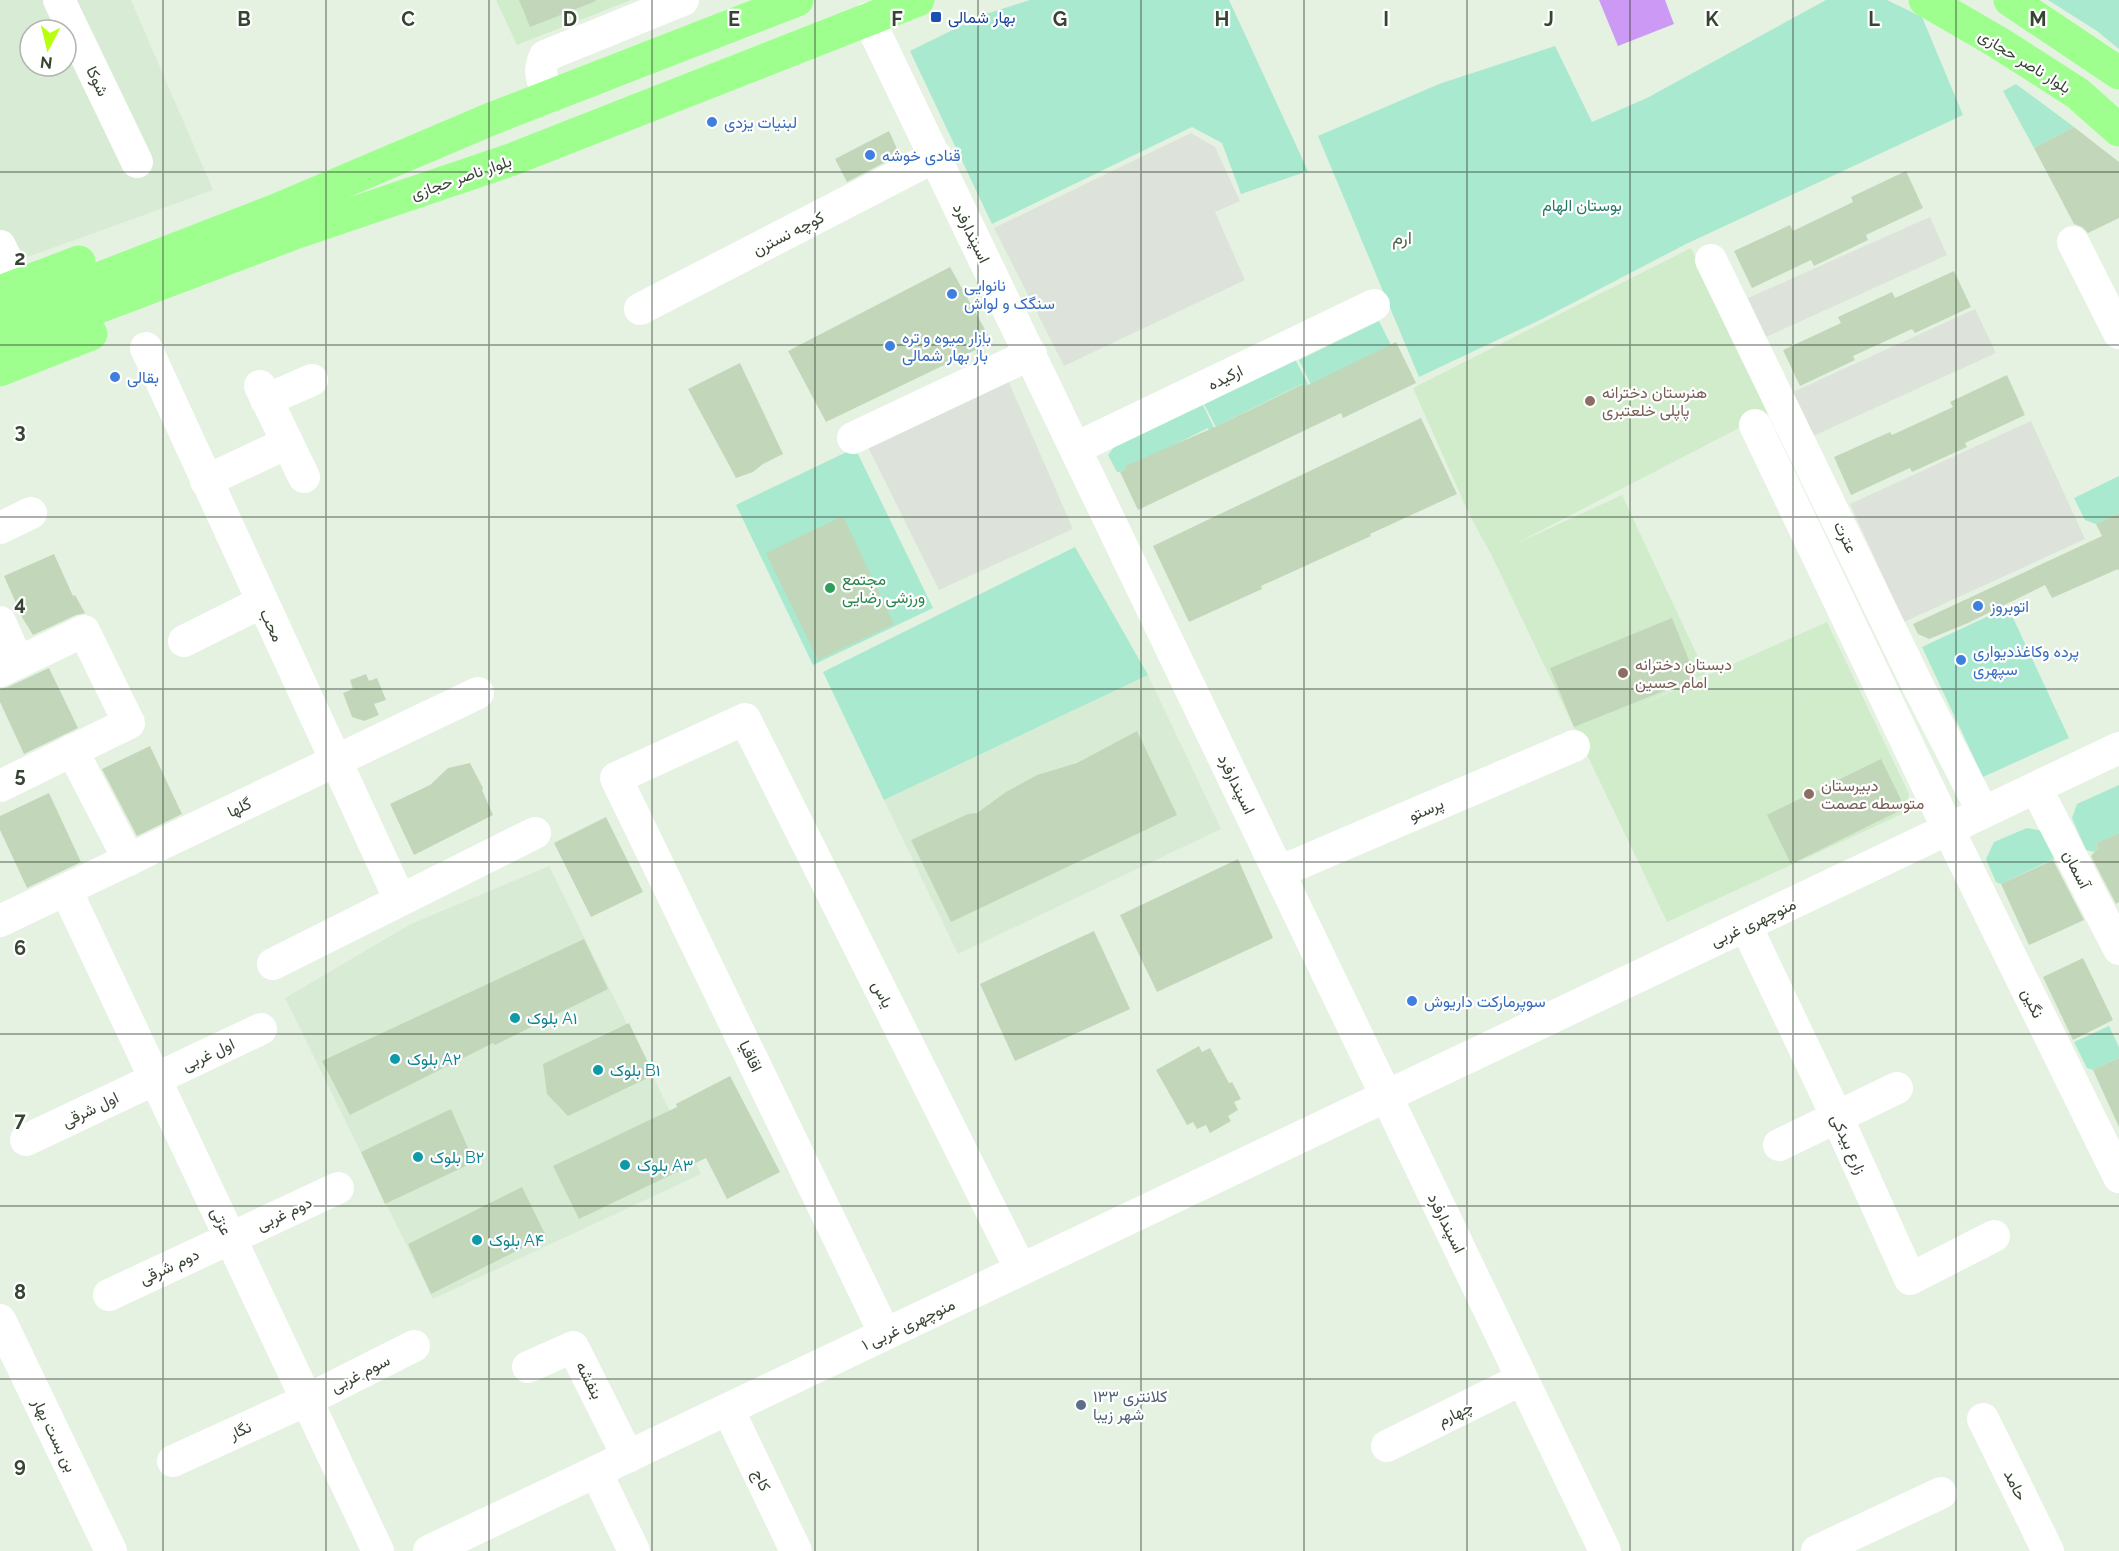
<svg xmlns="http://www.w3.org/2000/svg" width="2119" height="1551" viewBox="0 0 2119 1551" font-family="Raleway,Vazirmatn,sans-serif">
	<rect width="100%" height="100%" fill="#e5f2e2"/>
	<path fill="#d8ebd4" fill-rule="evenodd" d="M0,0H131L213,190L0,267ZM30,30H66V66H30Z
		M1148,675L1221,829L958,954L884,800Z
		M549,866L701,1174L433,1299L285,998L411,924Z"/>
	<path fill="#d0eccb" d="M496,0H631L517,45Z
		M1691,248L1768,413L1511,546L1622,495L1706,674L1634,708L1827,622L1909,794L1904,813L1667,922L1492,556L1469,514L1413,388Z"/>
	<path fill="#a8e9cf" d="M1030,0H1229L1308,171L1241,194L1222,143L1192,127L992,224L910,51L983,15Z
		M1826,0H1887L1922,17L1963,115L1686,244L1542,319L1419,377L1318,136L1439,84L1555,46L1592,122L1647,98Z
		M2048,0H2119V49L2097,31Z
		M2016,84L2074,127L2034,148L2003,91Z
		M1379,321L1391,345L1311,385L1299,360Z
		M1295,359L1309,386L1305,388L1302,384L1223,423L1224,426L1217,429L1204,404Z
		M1202,403L1215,430L1210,433L1208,428L1120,472H1117L1108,455L1114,447Z
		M855,448L933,608L813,665L736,505Z
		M2119,476V513L2096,524L2085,520L2074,498Z
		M1075,547L1148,675L884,800L823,672Z
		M2008,607L2069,738L1983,777L1922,647Z
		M2119,785V833L2096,843L2098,848L2094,852L2086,850L2072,818L2077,804Z
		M2027,828L2043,831L2062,855L2001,884L1996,882L1986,859L1994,842Z
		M2109,1026L2119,1047V1058L2093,1070L2087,1068L2074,1042Z"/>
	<path fill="#dde2db" d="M1191,133L1215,147L1240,201L1215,212L1245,280L1064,366L994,228Z
		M1930,217L1947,255L1766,337L1748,298Z
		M1975,309L1996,353L1813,436L1793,392Z
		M1007,378L1073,529L939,590L867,445Z
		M2031,421L2085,539L1904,622L1850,504Z"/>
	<path fill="#cc9af4" d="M1599,0H1665L1674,24L1618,46Z"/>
	<path fill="#c2d7ba" d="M519,0H595L596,1L530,27Z
		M2074,127L2119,162V218L2088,233L2082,227L2074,224L2034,148Z
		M889,131L898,151L897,156L847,182L835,159Z
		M1906,171L1923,208L1866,235L1868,240L1814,266L1811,260L1752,288L1734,251L1790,225L1793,231L1853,202L1851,197Z
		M950,267L992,342L826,422L788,351Z
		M1954,271L1971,307L1915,333L1912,329L1853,356L1855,360L1800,386L1783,350L1841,323L1838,317L1892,292L1895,298Z
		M1396,342L1416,383L1343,418L1341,413L1138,510L1120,472L1126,469L1125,466L1215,427L1303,384L1304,387Z
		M740,363L783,454L763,464L753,472L736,478L688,389Z
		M2007,375L2025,415L1965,443L1967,447L1912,472L1910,468L1851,495L1834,457L1890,432L1892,435L1953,407L1950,402Z
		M1421,418L1457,494L1370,534L1371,536L1261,586L1262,589L1189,622L1153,546Z
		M2119,513V571L2118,569L2052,598L2045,585L1968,623L1929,639L1918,634L1913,624L2102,536L2096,524Z
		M843,516L894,624L818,660L766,553Z
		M54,554L73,596L75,595L85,613L76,615L33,635L23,619L4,576Z
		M1672,618L1696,678L1574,727L1550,668Z
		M49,668L78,728L24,754L0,702V689L8,687Z
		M366,674L369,681L377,678L386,700L374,704L379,715L364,721L352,717L343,693L353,689L350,680Z
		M1137,731L1177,815L951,922L911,840L968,814L977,813L1006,792L1037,775L1077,763Z
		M150,746L182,814L137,836L102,769Z
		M1881,759L1905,808L1791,864L1767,815Z
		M470,763L483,788L482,790L493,815L414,855L390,804L430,785L448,768Z
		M49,793L81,862L27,888L0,830V816Z
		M606,817L643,892L591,917L554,843Z
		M2119,833V902L2116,904L2091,856L2098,848L2096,843Z
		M1238,859L1273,938L1157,992L1120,915Z
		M2053,860L2084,920L2029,945L2001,884Z
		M1094,931L1130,1009L1015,1061L980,984Z
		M584,939L608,989L495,1045L493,1043L350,1115L322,1061Z
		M2083,958L2113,1020L2073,1040L2043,977Z
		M629,1023L654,1075L568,1116L547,1094L543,1064Z
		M1199,1046L1202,1052L1210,1048L1229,1083L1232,1082L1241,1099L1234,1102L1238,1110L1228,1116L1231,1121L1210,1133L1206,1125L1197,1129L1193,1122L1187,1125L1156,1070Z
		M2119,1058V1127L2093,1070Z
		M730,1076L780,1172L727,1199L706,1158L579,1219L553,1166L677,1107L676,1104Z
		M451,1109L474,1162L385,1204L361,1152Z
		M522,1187L546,1236L431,1294L408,1244Z"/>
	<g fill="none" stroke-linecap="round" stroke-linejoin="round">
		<path stroke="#fff" stroke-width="32" d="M59,0L137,162
			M868,18L1605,1551
			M549,97C543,81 537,73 545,56L683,0
			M2073,242L2119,333
			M0,246L19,285
			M1711,260L1917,684L1983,812
			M640,309L936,156
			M146,348L400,900
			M260,386L304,477
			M266,400L312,380
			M1755,425L1948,829L2119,1177
			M853,438L1031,354
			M1076,448L1374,305
			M206,481L287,443
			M0,528L31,513
			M0,622L18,662
			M184,641L262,602
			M0,671L84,631L129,723L0,786
			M72,750L129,860
			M2036,788L2119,949
			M1279,872L1574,746
			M66,890L378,1551
			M0,921L478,693
			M1746,926L1837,1117L1910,1279L1994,1236
			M273,964L535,833
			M26,1140L261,1029
			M1779,1145L1897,1088
			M109,1295L338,1188
			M0,1320L111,1551
			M885,1334L616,778L745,719L1021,1270
			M528,1367L573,1347L628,1457
			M728,1409L796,1551
			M1983,1419L2048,1551
			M1387,1446L1522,1379
			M173,1461L307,1400L414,1346
			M596,1472L634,1551
			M429,1551L2119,748
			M1817,1551L1941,1493"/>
		<path stroke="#9eff8f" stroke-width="33" d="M1925,0L1999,43L2077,93L2119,130
			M2010,0L2119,73
			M0,292L79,262
			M0,317L279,209L491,119L797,0
			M0,344L292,234L513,159L918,0
			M0,370L91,334"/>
	</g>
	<path fill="none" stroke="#374433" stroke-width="1.5" stroke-opacity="0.55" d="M163,0V1551M326,0V1551M489,0V1551M652,0V1551M815,0V1551M978,0V1551M1141,0V1551M1304,0V1551M1467,0V1551M1630,0V1551M1793,0V1551M1956,0V1551M0,172H2119M0,345H2119M0,517H2119M0,689H2119M0,862H2119M0,1034H2119M0,1206H2119M0,1379H2119"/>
	<rect fill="#1a4fb4" stroke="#fff" stroke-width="2" x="930" y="11" width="12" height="12" rx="3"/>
	<g fill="#3f7fe0" stroke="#fff" stroke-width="2">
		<circle cx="712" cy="122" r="6"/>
		<circle cx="870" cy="155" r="6"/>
		<circle cx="952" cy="294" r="6"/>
		<circle cx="890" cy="346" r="6"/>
		<circle cx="115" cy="377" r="6"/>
		<circle cx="1978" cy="606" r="6"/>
		<circle cx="1961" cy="660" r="6"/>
		<circle cx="1412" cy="1001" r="6"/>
	</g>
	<g fill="#8d6e63" stroke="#fff" stroke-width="2">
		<circle cx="1590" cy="401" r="6"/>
		<circle cx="1623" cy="673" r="6"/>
		<circle cx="1809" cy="794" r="6"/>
	</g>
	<circle fill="#2e9e5b" stroke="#fff" stroke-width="2" cx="830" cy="588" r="6"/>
	<g fill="#0f9aa8" stroke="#fff" stroke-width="2">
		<circle cx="515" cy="1018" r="6"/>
		<circle cx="395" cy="1059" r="6"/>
		<circle cx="598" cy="1070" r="6"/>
		<circle cx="418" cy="1157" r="6"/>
		<circle cx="625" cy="1165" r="6"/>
		<circle cx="477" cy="1240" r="6"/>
	</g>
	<circle fill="#5c6f8a" stroke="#fff" stroke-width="2" cx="1081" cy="1405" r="6"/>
	<g text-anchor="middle" stroke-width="4.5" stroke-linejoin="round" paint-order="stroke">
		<g font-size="16" fill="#164399" stroke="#fff" text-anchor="start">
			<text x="948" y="23">بهار شمالی</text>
		</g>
		<g font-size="16" fill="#374433" stroke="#fff">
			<text transform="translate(2025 61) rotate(32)" y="6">بلوار ناصر حجازی</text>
			<text transform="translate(98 81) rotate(64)" y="6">شوکا</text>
			<text transform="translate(461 177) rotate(-19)" y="6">بلوار ناصر حجازی</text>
			<text transform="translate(788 233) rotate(-27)" y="6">کوچه نسترن</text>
			<text transform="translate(972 233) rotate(64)" y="6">اسپندارفرد</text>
			<text transform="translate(1225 377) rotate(-26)" y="6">ارکیده</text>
			<text transform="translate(1846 537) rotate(64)" y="6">عترت</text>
			<text transform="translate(272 625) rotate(65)" y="6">محب</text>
			<text transform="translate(1237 784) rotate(64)" y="6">اسپندارفرد</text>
			<text transform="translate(239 807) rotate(-26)" y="6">گلها</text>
			<text transform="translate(1426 809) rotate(-23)" y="6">پرستو</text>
			<text transform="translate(2077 869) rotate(63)" y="6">آسمان</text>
			<text transform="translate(1753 922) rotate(-25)" y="6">منوچهری غربی</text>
			<text transform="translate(883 994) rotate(63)" y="6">یاس</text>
			<text transform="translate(2033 1003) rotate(64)" y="6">نگین</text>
			<text transform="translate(208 1054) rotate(-25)" y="6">اول غربی</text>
			<text transform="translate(751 1056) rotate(64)" y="6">اقاقیا</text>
			<text transform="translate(90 1109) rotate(-26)" y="6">اول شرقی</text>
			<text transform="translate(1849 1144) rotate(66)" y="6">زارع بیدکی</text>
			<text transform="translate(284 1213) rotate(-25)" y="6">دوم غربی</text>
			<text transform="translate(222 1221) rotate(65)" y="6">عزتی</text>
			<text transform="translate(1447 1223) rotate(64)" y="6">اسپندارفرد</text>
			<text transform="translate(169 1266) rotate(-25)" y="6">دوم شرقی</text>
			<text transform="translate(908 1324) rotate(-25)" y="6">منوچهری غربی ۱</text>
			<text transform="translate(360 1373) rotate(-27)" y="6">سوم غربی</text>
			<text transform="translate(590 1380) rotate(63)" y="6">بنفشه</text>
			<text transform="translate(1455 1413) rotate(-26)" y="6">چهارم</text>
			<text transform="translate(240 1430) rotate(-24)" y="6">نگار</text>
			<text transform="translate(55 1435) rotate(64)" y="6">بن بست بهار</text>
			<text transform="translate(762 1480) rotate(65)" y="6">کاج</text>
			<text transform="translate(2016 1485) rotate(64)" y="6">حامد</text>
		</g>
		<g font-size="16" fill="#366cbe" stroke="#fff" text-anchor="start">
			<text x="724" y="128">لبنیات یزدی</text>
			<text x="882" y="161">قنادی خوشه</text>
			<text x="964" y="291">نانوایی<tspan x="964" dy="18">سنگک و لواش</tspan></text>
			<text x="902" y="343">بازار میوه و تره<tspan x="902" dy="18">بار بهار شمالی</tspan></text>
			<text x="127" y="383">بقالی</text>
			<text x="1990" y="612">اتوبروز</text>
			<text x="1973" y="657">پرده وکاغذدیواری<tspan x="1973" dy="18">سپهری</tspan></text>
			<text x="1424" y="1007">سوپرمارکت داریوش</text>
		</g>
		<g font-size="16" fill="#247864" stroke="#fff">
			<text x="1582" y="211">بوستان الهام</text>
		</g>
		<g font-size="16" fill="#785e54" stroke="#fff" text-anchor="start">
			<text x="1602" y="398">هنرستان دخترانه<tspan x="1602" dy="18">پاپلی خلعتبری</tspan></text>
			<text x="1635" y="670">دبستان دخترانه<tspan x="1635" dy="18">امام حسین</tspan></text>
			<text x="1821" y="791">دبیرستان<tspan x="1821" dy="18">متوسطه عصمت</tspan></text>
		</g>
		<g font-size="16" fill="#27864d" stroke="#fff" text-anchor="start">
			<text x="842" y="585">مجتمع<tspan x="842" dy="18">ورزشی رضایی</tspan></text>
		</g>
		<g font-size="16" fill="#0d838f" stroke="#fff" text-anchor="start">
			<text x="527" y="1024">بلوک A۱</text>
			<text x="407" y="1065">بلوک A۲</text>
			<text x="610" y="1076">بلوک B۱</text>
			<text x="430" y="1163">بلوک B۲</text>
			<text x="637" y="1171">بلوک A۳</text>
			<text x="489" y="1246">بلوک A۴</text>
		</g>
		<g font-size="16" fill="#4e5e75" stroke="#fff" text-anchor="start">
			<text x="1093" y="1402">کلانتری ۱۳۳<tspan x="1093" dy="18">شهر زیبا</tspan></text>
		</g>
		<g font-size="18" fill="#516749" stroke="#fff">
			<text x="1402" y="244">ارم</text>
		</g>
	</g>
	<g font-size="20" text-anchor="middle" font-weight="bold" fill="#374433" stroke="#fff" stroke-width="4.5" stroke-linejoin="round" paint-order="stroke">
		<text x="244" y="26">B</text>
		<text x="408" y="26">C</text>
		<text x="570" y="26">D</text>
		<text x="734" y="26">E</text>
		<text x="897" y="26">F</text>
		<text x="1060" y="26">G</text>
		<text x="1222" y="26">H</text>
		<text x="1386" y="26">I</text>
		<text x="1549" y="26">J</text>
		<text x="1712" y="26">K</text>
		<text x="1874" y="26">L</text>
		<text x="2038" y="26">M</text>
		<text x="20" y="265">2</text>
		<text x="20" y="438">3</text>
		<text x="20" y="610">4</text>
		<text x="20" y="782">5</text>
		<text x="20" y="955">6</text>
		<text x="20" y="1127">7</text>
		<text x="20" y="1299">8</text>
		<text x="20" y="1472">9</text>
	</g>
	<g transform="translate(48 48) rotate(187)"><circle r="28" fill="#ffffff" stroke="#afb4ad" stroke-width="1.5"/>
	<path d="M0-4.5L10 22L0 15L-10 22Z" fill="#b7ff0d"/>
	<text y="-9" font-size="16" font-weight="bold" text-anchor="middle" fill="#374433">N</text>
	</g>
</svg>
